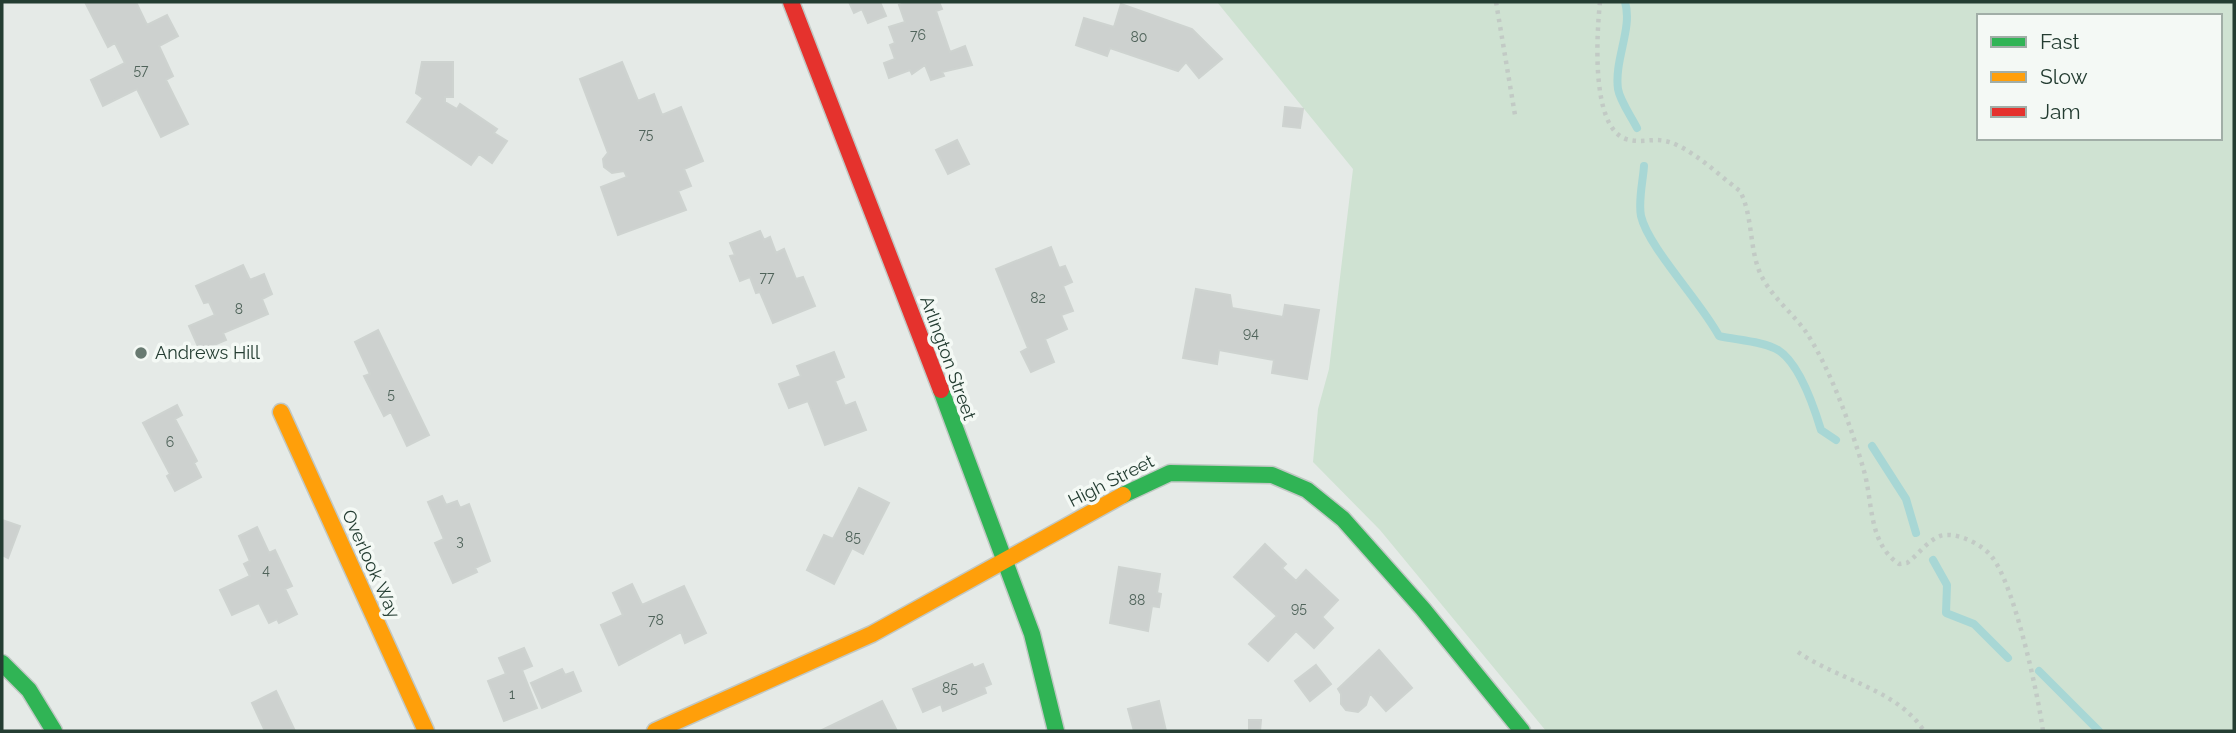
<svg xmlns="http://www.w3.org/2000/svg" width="2236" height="733" viewBox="0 0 2236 733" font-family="Raleway,sans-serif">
	<rect width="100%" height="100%" fill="#e5eae7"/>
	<path fill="#cfe2d2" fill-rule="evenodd" d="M1217,2H2234V731H1546L1380,530L1313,462L1318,409L1329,369L1353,169ZM1979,16H2220V138H1979Z"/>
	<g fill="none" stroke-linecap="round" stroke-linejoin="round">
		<path stroke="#a8d7d5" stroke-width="8" d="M1625,2C1633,28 1614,60 1618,89C1620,101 1631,116 1637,128
			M1644,166C1643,181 1638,201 1641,216C1648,247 1701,302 1719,336C1736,340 1763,341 1778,350C1799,363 1814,407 1821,430L1836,440
			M1872,446L1906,499L1916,533
			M1933,560L1947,585L1946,613L1974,624L2008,658
			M2039,671L2099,731"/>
	</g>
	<path fill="#cdd1cf" stroke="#ced3d0" stroke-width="2" d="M85,2H136L147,25L167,15L178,36L159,46L173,76L166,80L188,124L161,137L137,89L103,106L91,80L125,63L115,43L108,47Z
		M849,2H880L886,16L868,23L862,9L854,13Z
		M908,2H939L942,9L936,11L950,52L965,46L972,65L942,72L944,76L931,80L925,65L912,74L910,70L889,78L884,63L895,59L890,45L895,43L889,27L905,22L899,5Z
		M1121,4L1192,29L1222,59L1199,78L1186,62L1178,71L1110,48L1107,56L1076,45L1084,18L1114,27Z
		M422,62H453V97H445V102L457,109L460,104L497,129L494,133L507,141L492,163L479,154L471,165L407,122L423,98L416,93Z
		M622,62L638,101L654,94L662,115L681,107L703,161L684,169L691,186L678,191L686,210L618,235L601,187L627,177L624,171L612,173L604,167L603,159L608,153L580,79Z
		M1285,107L1303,109L1300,128L1283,126Z
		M957,140L969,164L948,174L936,150Z
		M760,231L764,240L770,237L776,253L784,249L796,279L803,277L815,306L773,323L760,292L756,293L750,277L740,281L730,256L735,255L730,243Z
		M1051,247L1059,268L1065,266L1072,282L1063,286L1073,311L1061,315L1067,329L1045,339L1054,362L1031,372L1021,352L1028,348L996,269Z
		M243,265L250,280L264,274L272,294L262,299L268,314L223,333L226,340L200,351L189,326L215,315L209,302L204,303L196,286Z
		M1196,289L1230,295L1232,308L1283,317L1285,305L1319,310L1307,379L1272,373L1274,360L1219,350L1217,364L1183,358Z
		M378,330L429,435L407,446L391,412L384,416L364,376L370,374L355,342Z
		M834,352L844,377L835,381L845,406L855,402L866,430L825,445L808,401L789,408L779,384L801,376L797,366Z
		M177,405L182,415L175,419L197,461L194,463L201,477L175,491L167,476L170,474L143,423Z
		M859,488L889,503L863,554L852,548L834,584L807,570L824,535L833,539Z
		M442,496L446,505L457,501L460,508L469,504L490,561L475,568L477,572L453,583L435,543L444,539L428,502Z
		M2,520L20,526L8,558L2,555Z
		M257,527L269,553L275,550L292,586L285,589L297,614L279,623L277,619L269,623L259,603L232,615L220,590L250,576L244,564L250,561L239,536Z
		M1265,544L1286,564L1282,568L1296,581L1306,570L1338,600L1322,617L1333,628L1314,648L1296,631L1268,661L1249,644L1277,616L1234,577Z
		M1119,567L1160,574L1157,593L1161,594L1159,607L1152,606L1148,631L1110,623Z
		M632,584L642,605L684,586L706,633L685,643L681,632L619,665L601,625L623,615L613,593Z
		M524,648L532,666L522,670L537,708L504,721L488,681L506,674L499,658Z
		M1379,650L1412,688L1386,711L1370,693L1366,705L1358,712L1346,710L1341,704V694L1338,689Z
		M972,664L974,668L983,664L991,684L984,687L986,693L943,711L941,704L923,712L913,689Z
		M1316,665L1331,684L1310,701L1295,681Z
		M562,669L565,675L573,672L581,691L542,708L531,683Z
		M276,691L295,731H265L252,703Z
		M882,701L897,731H820Z
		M1159,701L1166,731H1134L1128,709Z
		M1249,720H1261L1260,731H1249Z"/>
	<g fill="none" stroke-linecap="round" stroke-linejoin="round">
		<g stroke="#c1c8c4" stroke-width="19">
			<path id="fast" d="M941,390L1032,634L1056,731
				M1123,495L1170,473L1272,475L1307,490L1343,519L1423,609L1522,731
				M2,663L29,690L54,731"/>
		</g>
		<g stroke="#c1c8c4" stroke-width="19">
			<path id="slow" d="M281,412L426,731
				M655,731L872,634L1123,495"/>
		</g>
		<g stroke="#c1c8c4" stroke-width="19">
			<path id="jam" d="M791,2L941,390"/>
		</g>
		<path stroke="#c2cac5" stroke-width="4.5" stroke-dasharray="3.5 5" stroke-linecap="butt" d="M1496,2L1515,115
			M1600,2C1597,31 1590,127 1626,139C1645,145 1656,134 1679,146C1701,157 1720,176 1740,191C1753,216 1749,247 1760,273C1771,297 1792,312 1806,332C1830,368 1852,429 1864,471C1873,502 1868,543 1899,564L1907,563C1918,555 1927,541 1940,536C1956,531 1982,544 1992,557C2014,584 2038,694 2043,731
			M1798,652C1838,680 1897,689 1924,731"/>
		<use href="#fast" stroke="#30b455" stroke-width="16"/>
		<use href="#slow" stroke="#ff9f0a" stroke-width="16"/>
		<use href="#jam" stroke="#e5322d" stroke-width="16"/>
	</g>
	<circle fill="#687a71" stroke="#f4f9f5" stroke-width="2.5" cx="141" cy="353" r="7"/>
	<g text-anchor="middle" stroke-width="7" stroke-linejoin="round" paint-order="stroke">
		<g font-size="14" fill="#4f635a">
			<text x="918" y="40">76</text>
			<text x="1139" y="42">80</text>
			<text x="141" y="75">57</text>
			<text x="646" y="139">75</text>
			<text x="767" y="282">77</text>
			<text x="1038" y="303">82</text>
			<text x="239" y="314">8</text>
			<text x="1251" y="338">94</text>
			<text x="391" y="399">5</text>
			<text x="170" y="447">6</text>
			<text x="853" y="542">85</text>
			<text x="460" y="546">3</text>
			<text x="266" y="575">4</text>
			<text x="1137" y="605">88</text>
			<text x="1299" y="613">95</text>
			<text x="656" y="625">78</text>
			<text x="950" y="693">85</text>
			<text x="512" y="699">1</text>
		</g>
		<g font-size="18" fill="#243d32" stroke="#f4f9f5" text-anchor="start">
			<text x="155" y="359">Andrews Hill</text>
		</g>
		<g font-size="18" fill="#243d32" stroke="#f4f9f5">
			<text transform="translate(948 358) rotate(70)" y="6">Arlington Street</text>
			<text transform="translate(1111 481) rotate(-27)" y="6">High Street</text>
			<text transform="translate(371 564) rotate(66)" y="6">Overlook Way</text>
		</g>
	</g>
	<rect width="2236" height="733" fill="none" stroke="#243d32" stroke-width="7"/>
	<rect x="1977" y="14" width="245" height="126" fill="#f4f9f5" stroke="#a1aea7" stroke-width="2"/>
	<rect x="1991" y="37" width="35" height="10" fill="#30b455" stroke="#a1aea7" stroke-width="2"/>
	<text x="2040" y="49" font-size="21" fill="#243d32">Fast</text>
	<rect x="1991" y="72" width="35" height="10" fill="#ff9f0a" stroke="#a1aea7" stroke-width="2"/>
	<text x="2040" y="84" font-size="21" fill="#243d32">Slow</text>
	<rect x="1991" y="107" width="35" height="10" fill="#e5322d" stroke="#a1aea7" stroke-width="2"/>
	<text x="2040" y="119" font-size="21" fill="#243d32">Jam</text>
</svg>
